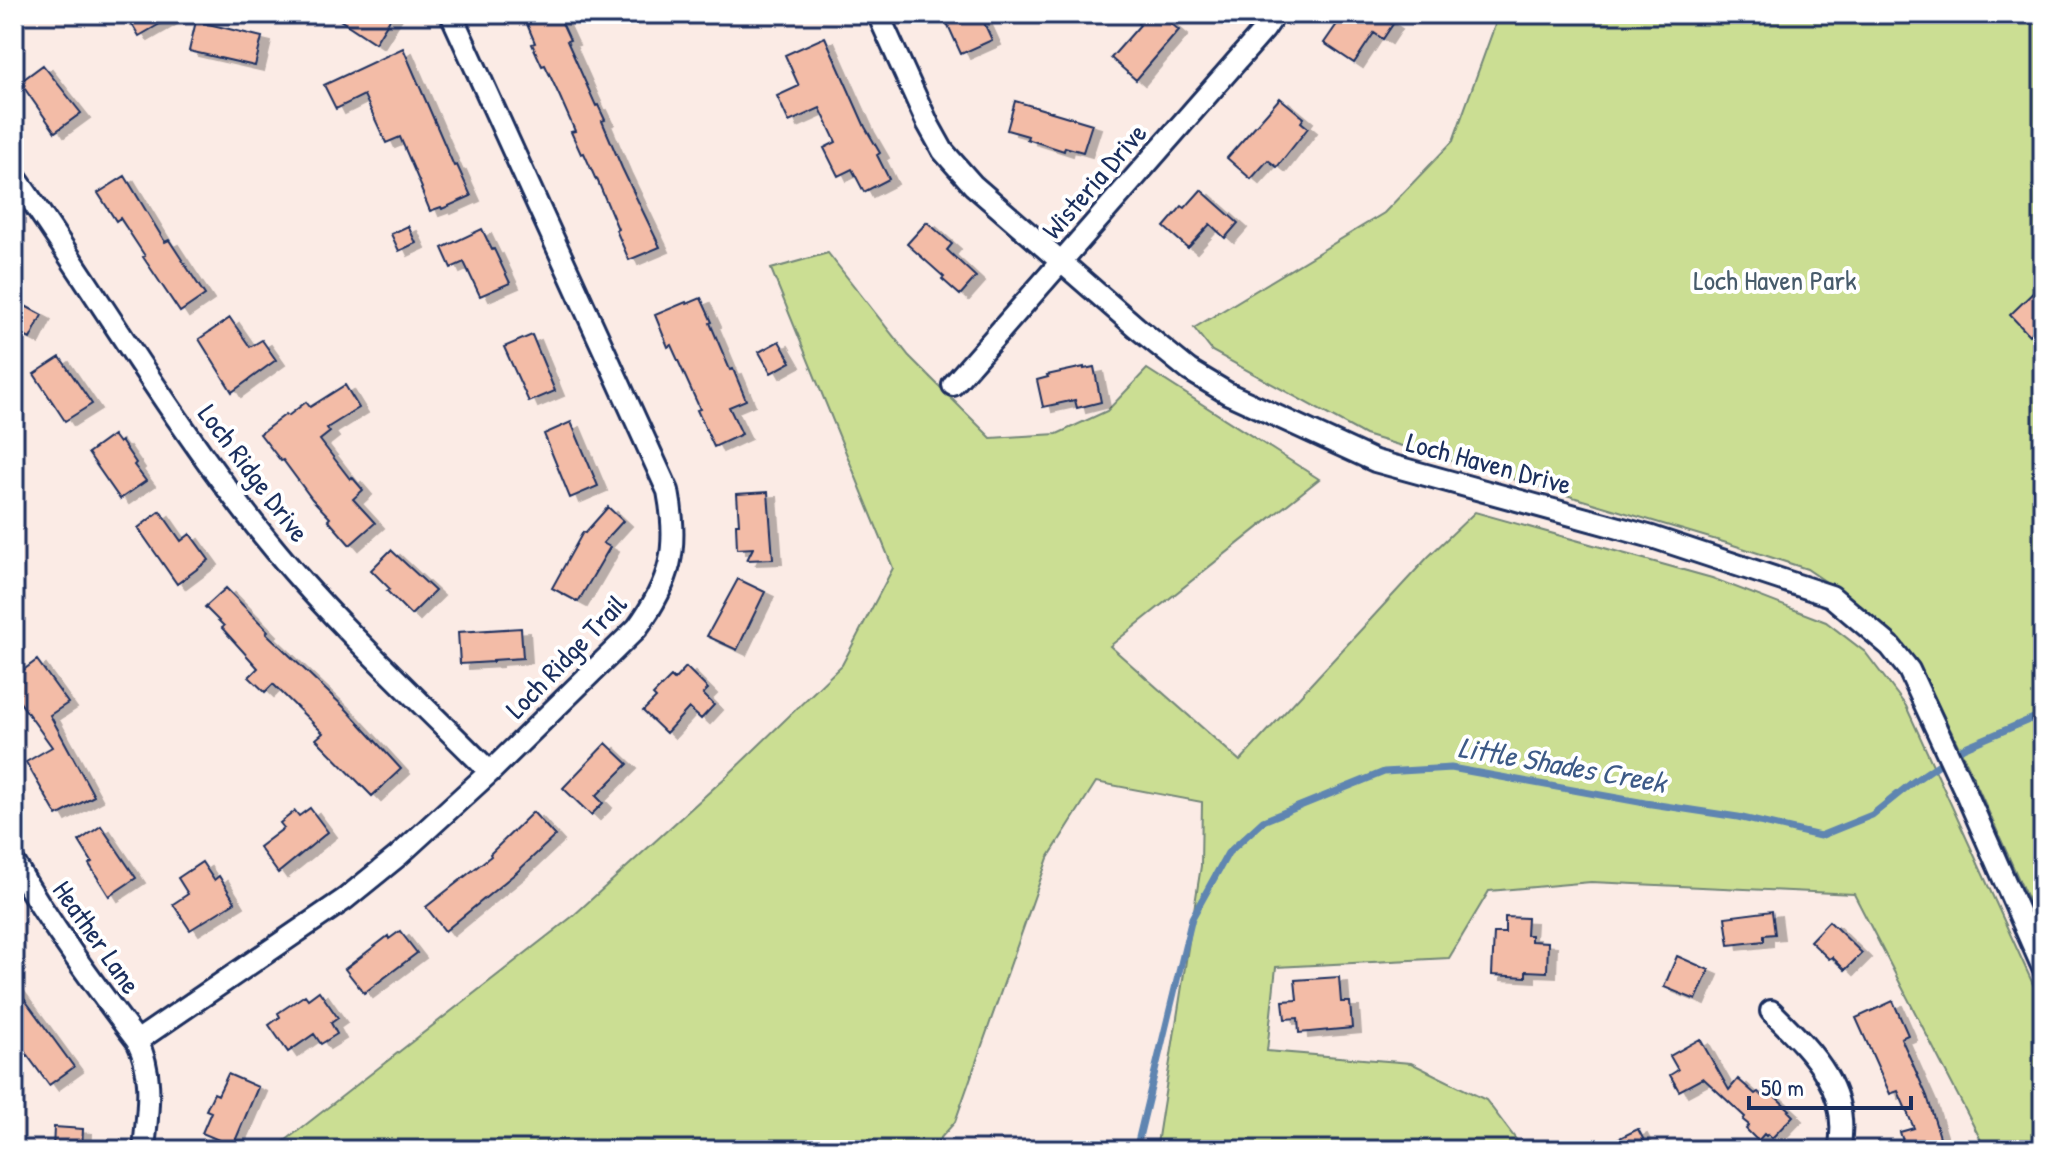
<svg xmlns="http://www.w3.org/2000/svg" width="2057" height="1164" viewBox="0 0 2057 1164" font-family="'Patrick Hand',sans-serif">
	<defs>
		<filter id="shadow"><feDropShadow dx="9" dy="5" stdDeviation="0" flood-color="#0004"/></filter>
	</defs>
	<rect width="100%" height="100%" fill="#fbebe5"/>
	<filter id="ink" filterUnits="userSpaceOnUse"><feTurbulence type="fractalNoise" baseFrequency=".0125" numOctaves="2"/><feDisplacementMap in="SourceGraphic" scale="16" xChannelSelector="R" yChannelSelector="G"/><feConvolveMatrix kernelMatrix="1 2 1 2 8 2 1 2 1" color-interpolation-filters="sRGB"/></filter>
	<g filter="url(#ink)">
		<path fill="#cbde93" stroke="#738678" stroke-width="2" d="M1499,14H2043V934L1970,770L1935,698L1909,653L1857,603L1807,569L1730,544L1365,435L1212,351L1194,328L1384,213L1453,141Z
			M828,253L909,356L991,438L1057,434L1107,411L1147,369L1319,479L1110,646L1240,761L1428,557L1475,512L1712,578L1826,622L1865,652L1906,706L2043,1006V1150H1986L1854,894L1591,882L1489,891L1449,958L1276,967L1267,1051L1411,1063L1486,1100L1524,1150H1156L1201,866L1202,802L1096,782L1048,858L955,1122L930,1150H279L281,1144L573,916L728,775L842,665L893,568L771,269Z"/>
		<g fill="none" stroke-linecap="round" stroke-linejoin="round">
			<path stroke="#5e85b1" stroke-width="7" d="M1136,1150L1192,918L1228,853L1263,821L1384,772L1451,768L1645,803L1738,817L1820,836L1872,815L1913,782L1963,748L2043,714"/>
		</g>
		<path fill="#f3bca7" stroke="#1b2f5e" stroke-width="2" filter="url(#shadow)" d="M126,14H177L139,36Z
			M331,14H393L375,43Z
			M550,14H558L570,40L567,41L596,106L598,105L605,120L602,121L622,168L660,247L629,260L616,230L618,229L597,179L596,180L584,153L581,154L571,132L575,131L560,97L545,65L542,66L532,44L535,43L527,24Z
			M943,14H980L992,40L961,54Z
			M1128,14H1160L1179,30L1136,80L1111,58L1140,25Z
			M1344,14H1387L1384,18L1393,24L1383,39L1374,33L1354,63L1324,43Z
			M196,21L262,37L255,66L189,51Z
			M825,37L865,127L880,153L877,155L889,179L864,192L852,169L838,176L824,148L836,142L820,108L789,122L777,96L799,86L785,55Z
			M403,48L454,166L457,165L471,196L442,209L441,207L430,211L421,189L422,188L400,137L386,143L364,95L336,109L324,85Z
			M43,65L81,113L55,132L20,82Z
			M1280,98L1304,118L1301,122L1308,128L1277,167L1268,160L1251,179L1227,158Z
			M1015,101L1092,124L1083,152L1065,147L1064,151L1027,139L1028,136L1007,130Z
			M125,176L165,242L169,240L205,295L180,312L143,257L145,256L120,218L116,221L98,193Z
			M1201,190L1238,223L1225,238L1210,224L1188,248L1164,227L1182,206L1185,208Z
			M927,222L952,244L947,250L976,277L960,295L942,279L944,277L907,244Z
			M408,226L416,243L399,251L391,234Z
			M482,229L492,250L494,249L510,283L480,296L464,262L451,268L442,248Z
			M2043,283V322L2029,335L2010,315Z
			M701,298L712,322L710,323L730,370L733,369L746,400L729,407L742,434L714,447L697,410L700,409L671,345L668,347L655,315L686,302L687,304Z
			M14,300L42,315L30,339L14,331Z
			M230,318L250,347L262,340L276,360L232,392L199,339Z
			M532,335L555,391L529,402L504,347Z
			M779,341L791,362L771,373L759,352Z
			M60,357L92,404L65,421L34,374Z
			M1084,367V369L1094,367L1101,402L1077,408L1075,400L1043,407L1037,380L1048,377L1047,375Z
			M345,385L359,408L327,428L330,432L320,440L350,479L352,477L363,490L353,499L375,523L350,545L328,520L330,518L312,499L283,460L281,461L260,434L286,414L288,416L306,402L310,407Z
			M571,422L598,486L570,498L544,434Z
			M113,435L119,443L121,441L136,463L134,465L146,481L120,499L88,453Z
			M768,492L773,559L747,560L753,548L737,549L736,524H739L737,494Z
			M608,507L623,521L603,543L610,547L578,602L552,588L583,532L585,533Z
			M160,511L181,541L190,534L209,560L177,584L138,528Z
			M391,550L435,591L411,615L387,591L390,589L371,570Z
			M738,579L765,592L737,650L707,636Z
			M226,588L268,631L266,633L347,710L401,769L372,796L316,739L323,733L273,684L265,692L249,677L258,668L222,628L224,626L205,607Z
			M521,628L523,658L493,660V662L460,664L458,632Z
			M37,660L68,703L50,715L94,796L57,816L26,762L52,747L14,694V677Z
			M686,667L708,689L703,694L714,705L701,719L689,708L666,733L643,711L656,698L653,695L671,677L674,680Z
			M606,743L628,764L596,796L603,803L591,815L563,788Z
			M310,808L328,832L278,873L259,847L284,828L280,823L295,811L299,816Z
			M533,812L555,836L517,872L445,931L426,907L491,856L490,854Z
			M101,826L136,878L109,896L89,864L92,862L79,841Z
			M202,862L214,880L219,876L235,902L190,930L173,904L188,894L178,878Z
			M1772,911L1775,934L1764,935V941L1729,945L1725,917Z
			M1505,917L1527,918L1526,935H1531V941L1548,942L1547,972L1526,971V977L1492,975L1494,933H1505Z
			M1829,921L1862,953L1845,970L1832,957L1829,959L1810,941Z
			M400,931L417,953L364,993L345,969L388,936L389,939Z
			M1677,956L1709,970L1696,1000L1664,987Z
			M1339,977L1341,1002H1350L1352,1028L1299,1033L1298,1018L1285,1019L1283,1001L1297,1000L1295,980Z
			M14,985L74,1067L49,1085L14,1037Z
			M319,991L338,1018L331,1023L337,1034L321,1044L314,1034L288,1052L269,1025L280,1017L278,1013L305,995L308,999Z
			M1893,1001L1908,1035L1901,1038L1927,1096L1944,1150H1906L1900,1132L1914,1128L1898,1091L1890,1094L1856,1018Z
			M1700,1039L1729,1090L1738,1079L1755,1094L1758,1092L1763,1096L1768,1090L1790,1110L1788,1111L1793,1116L1772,1138L1768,1134L1766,1136L1764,1134L1758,1141L1746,1129L1749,1125L1743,1120L1745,1117L1703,1078L1679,1091L1670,1075L1678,1070L1670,1056Z
			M228,1074L258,1087L233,1146L202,1133L211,1112L206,1110L214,1093L218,1095Z
			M54,1127L83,1129L82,1150H53Z
			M1638,1129L1649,1150H1595Z"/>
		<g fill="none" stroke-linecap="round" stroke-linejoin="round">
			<g stroke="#1b2f5e" stroke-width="26">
				<path id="minor" d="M878,14L928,124L943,151L973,185L1136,327L1189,370L1229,394L1375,461L1652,537L1831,596L1890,646L1909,670L1966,793L2043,968
					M14,175C99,296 174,425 267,540C334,623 415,696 490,772
					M953,385L1264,30L1275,14
					M14,862C50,925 93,983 137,1041C155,1076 147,1113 144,1150
					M1771,1011C1811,1051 1852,1089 1839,1150
					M137,1041L345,899L398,856L490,772L637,628C671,581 679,549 668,491L451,14"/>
			</g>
			<use href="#minor" stroke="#fff" stroke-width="20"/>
		</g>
	</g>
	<g text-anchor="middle" stroke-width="8" stroke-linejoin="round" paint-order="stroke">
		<g font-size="28" fill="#1b2f5e" stroke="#fff">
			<text transform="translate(1094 181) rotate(-49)" y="10">Wisteria Drive</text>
			<text transform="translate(1489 463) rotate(15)" y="10">Loch Haven Drive</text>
			<text transform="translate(254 473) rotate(53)" y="10">Loch Ridge Drive</text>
			<text transform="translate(566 656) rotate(-46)" y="10">Loch Ridge Trail</text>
			<text transform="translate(97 937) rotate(55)" y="10">Heather Lane</text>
		</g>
		<g font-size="28" fill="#475b6b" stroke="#fff">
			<text x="1775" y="290">Loch Haven Park</text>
		</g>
		<g font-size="30" font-style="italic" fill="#3d5a87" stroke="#fff">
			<text transform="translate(1562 765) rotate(10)" y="10">Little Shades Creek</text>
		</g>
	</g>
	<rect width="2057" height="1164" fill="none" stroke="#fff" stroke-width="48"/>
	<rect x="24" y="24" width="2009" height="1116" fill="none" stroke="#1b2f5e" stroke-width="3" filter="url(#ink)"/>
	<path d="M1749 1096v12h162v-12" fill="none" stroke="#1b2f5e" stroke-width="4"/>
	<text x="1761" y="1096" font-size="24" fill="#1b2f5e" stroke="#ffffff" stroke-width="6" paint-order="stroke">50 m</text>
</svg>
